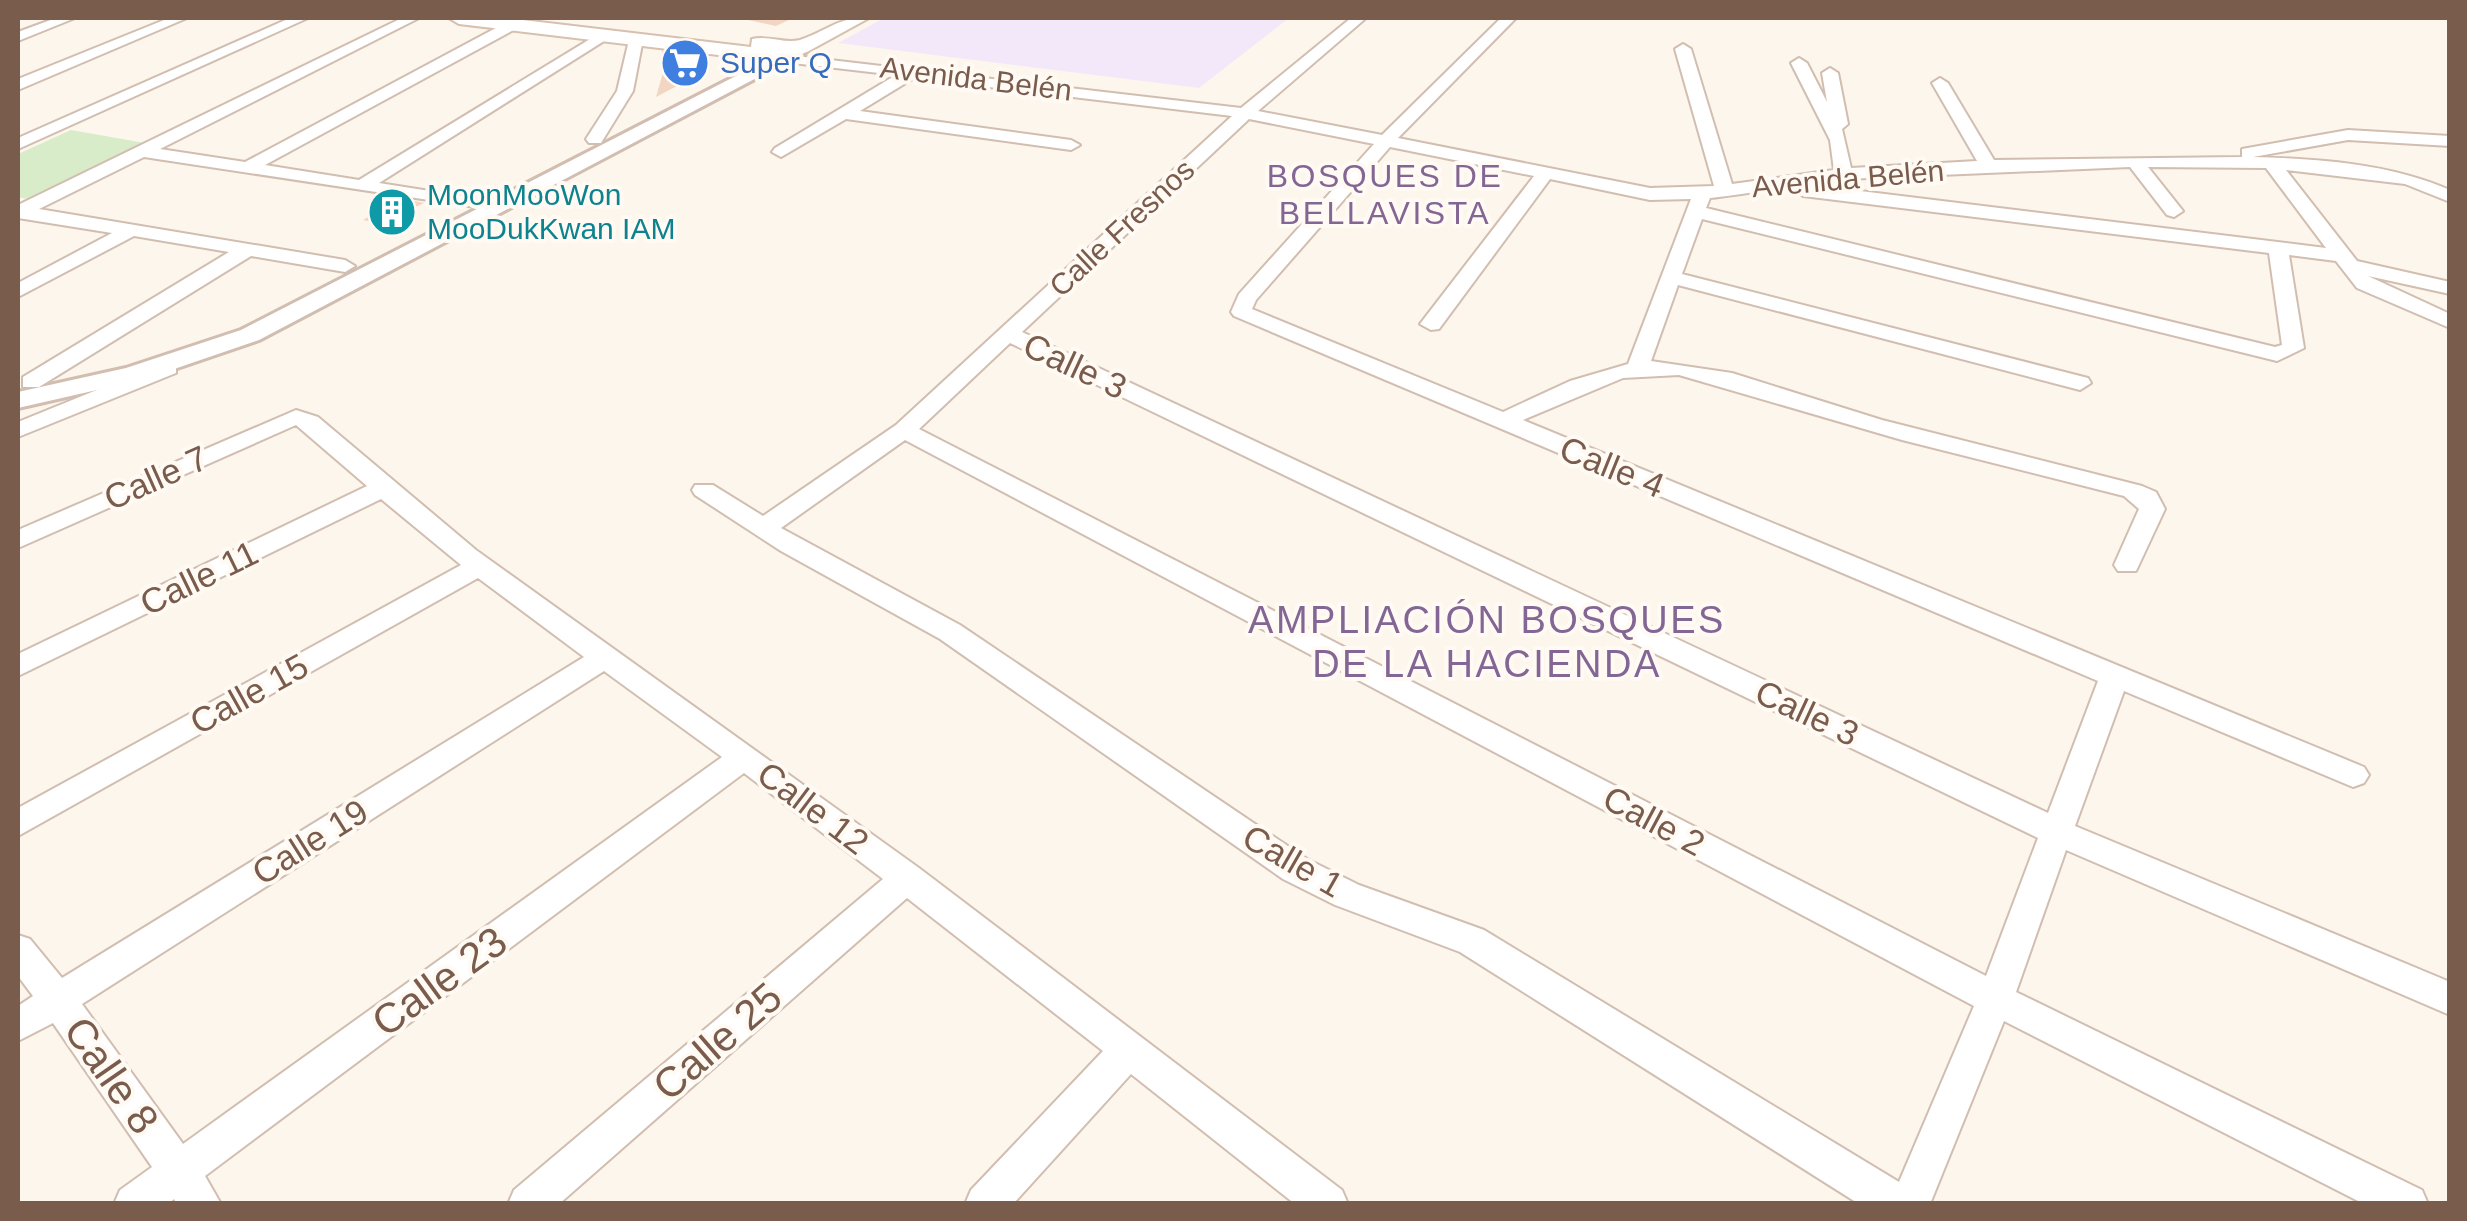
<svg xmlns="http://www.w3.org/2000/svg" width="2467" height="1221" viewBox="0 0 2467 1221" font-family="Helvetica,sans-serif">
	<rect width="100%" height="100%" fill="#fdf6ec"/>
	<path fill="#f3e8fa" d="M884,18H1289L1199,88L838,43Z"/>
	<path fill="#d8ecc9" d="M71,130L145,143L27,199L18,197V154Z"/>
	<path fill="#f3d5c3" d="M739,18H793L776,26Z
		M668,46L695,51L685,56L699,58L701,64L682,75L694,77L656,97L664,69L662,50Z
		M401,198L424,203L382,224L363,220Z"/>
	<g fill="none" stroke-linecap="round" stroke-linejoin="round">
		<g stroke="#d1beb0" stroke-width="4">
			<path id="minor" d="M56,18H75L18,41V32Z
				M169,18H187L18,90V79Z
				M290,18H308L18,149V138Z
				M402,18H419L160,149L245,162L509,21H519V27L265,165L359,180L600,33L612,36L379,183L468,197L475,199V207L144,157L39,209L345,260L355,266L345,272L251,256L39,387H23V377L229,252L134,236L18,297V283L112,233L18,218V205Z
				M1351,18H1366L1258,111L1382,135L1501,18H1516L1398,138L1650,188L1714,186L1675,49L1683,44L1691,49L1732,184L1834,170L1830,140L1791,63L1799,58L1807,63L1827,102L1822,73L1830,68L1838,73L1848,124L1842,129L1851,168L1977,161L1932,83L1940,78L1948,83L1994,160L2242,157V149L2348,130L2450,136V146L2348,140L2253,157C2318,159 2388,163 2450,190V202L2405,184L2286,170L2357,261L2450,282V294L2368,276L2450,314V328L2357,288L2336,261L2289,255L2304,348L2277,361L1702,219L1682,274L2088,378L2091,383L2080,390L1678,285L1651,361L1732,373L1882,420L2142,486L2156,492L2165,509L2136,571H2118L2114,565L2139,509L2124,496L1902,440L1679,375L1623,378L1523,420L2364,767L2369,775L2364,783L2353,787L2124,691L2075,826L2450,982V1015L2066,850L2016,992L2422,1190L2428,1204H2364L2004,1021L1930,1204H1859L1460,952L1335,905L1283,879L940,639L781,551L695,495L692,490L695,485H713L763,516L896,425L1232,116L914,78L860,111L1071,140L1080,145L1071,150L846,119L781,157L772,152L775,148L896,75L784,62L776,57L779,54L1241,108ZM1249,119L1374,144L1239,294L1231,312L1234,316L2098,681L2048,813L1022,332ZM1390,147L1534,176L1420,324L1431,330L1439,329L1550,179L1650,200L1691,199L1628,364L1570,381L1503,412L1252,309L1256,300ZM2130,167L2167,215L2174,217L2183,211L2148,167L2266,168L2326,248L1803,184L1794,190L1803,196L2269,253L2282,345L2275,347L1706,208L1710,198C1755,193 1800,184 1846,179ZM1010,343L2038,838L1986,976L919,429ZM905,440L1974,1006L1899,1182L1484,930L1359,885L1307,859L960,625L781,528Z
				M630,36L643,39L633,91L601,143H589L586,139L617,91Z
				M168,361L176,363V373L18,437V422Z
				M296,410L318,417L476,550L919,868L1342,1190L1348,1204H1295L1131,1074L1013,1204H965L971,1190L1103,1051L907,898L559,1204H508L514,1190L883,879L744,773L205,1176L221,1204H177L174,1199L168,1204H114L120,1190L152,1167L53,1023L18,1041V1006L33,996L18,976V935L30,939L62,978L584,657L478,578L18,836V808L461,565L381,499L18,676V654L367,486L296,425L18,548V530ZM604,671L722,757L183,1144L82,1004Z"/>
		</g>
		<g stroke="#d1beb0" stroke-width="6">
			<path id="tertiary" d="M800,43L809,48L806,52L259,340L145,379L18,408V392L126,368L241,330Z"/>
		</g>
		<g stroke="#d6c0b0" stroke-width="4">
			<path id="secondary" d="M449,18H505L751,47L752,39C768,35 785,44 800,40C827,31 840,16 869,18L807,52L792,53L791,61L784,63L459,24Z"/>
		</g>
		<use href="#minor" fill="#fff" fill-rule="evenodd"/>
		<use href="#tertiary" fill="#fff" fill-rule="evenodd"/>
		<use href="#secondary" fill="#fff" fill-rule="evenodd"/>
	</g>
	<defs>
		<g id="supermarket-disc" transform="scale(2.5)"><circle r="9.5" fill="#3f7fe0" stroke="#fffaf3"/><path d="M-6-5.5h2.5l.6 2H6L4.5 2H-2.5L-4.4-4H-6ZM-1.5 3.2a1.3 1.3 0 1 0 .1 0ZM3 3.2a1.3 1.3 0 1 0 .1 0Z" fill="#fff"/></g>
		<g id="building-disc" transform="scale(2.5)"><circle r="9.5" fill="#0f9aa8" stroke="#fffaf3"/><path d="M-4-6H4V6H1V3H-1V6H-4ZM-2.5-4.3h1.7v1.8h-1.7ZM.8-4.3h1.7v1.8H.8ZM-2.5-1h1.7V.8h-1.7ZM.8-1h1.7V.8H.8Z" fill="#fff"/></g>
	</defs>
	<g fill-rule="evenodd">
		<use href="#supermarket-disc" x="685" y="63"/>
		<use href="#building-disc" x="392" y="212"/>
	</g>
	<g text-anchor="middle" stroke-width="8" stroke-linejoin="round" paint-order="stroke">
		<g font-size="30" fill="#366cbe" stroke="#fffaf3" text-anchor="start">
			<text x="720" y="73">Super Q</text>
		</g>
		<g font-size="30" fill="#7a5c4d" stroke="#fffaf3">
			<text transform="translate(976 79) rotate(7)" y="10">Avenida Belén</text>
			<text transform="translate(1848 179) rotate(-5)" y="10">Avenida Belén</text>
			<text transform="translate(1122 228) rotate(-43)" y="10">Calle Fresnos</text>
		</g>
		<g font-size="30" fill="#0d838f" stroke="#fffaf3" text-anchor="start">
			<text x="427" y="205">MoonMooWon<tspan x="427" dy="34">MooDukKwan IAM</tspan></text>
		</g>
		<g font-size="32" letter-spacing="2.5" fill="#846695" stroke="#fffaf3">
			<text x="1385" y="187">BOSQUES DE<tspan x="1385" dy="37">BELLAVISTA</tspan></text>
		</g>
		<g font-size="35" fill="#7a5c4d" stroke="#fffaf3">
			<text transform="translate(1075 366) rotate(25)" y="12">Calle 3</text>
			<text transform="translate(1612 467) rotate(22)" y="12">Calle 4</text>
			<text transform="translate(156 478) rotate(-24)" y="12">Calle 7</text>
			<text transform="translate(199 578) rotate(-26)" y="12">Calle 11</text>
			<text transform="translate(249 694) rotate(-29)" y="12">Calle 15</text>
			<text transform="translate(1807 713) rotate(25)" y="12">Calle 3</text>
			<text transform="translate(813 808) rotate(37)" y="12">Calle 12</text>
			<text transform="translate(1654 821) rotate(28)" y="12">Calle 2</text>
			<text transform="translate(310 842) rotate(-32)" y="12">Calle 19</text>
			<text transform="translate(1293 861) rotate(30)" y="12">Calle 1</text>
		</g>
		<g font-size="38" letter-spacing="2.5" fill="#846695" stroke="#fffaf3">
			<text x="1487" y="633">AMPLIACIÓN BOSQUES<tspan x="1487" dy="44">DE LA HACIENDA</tspan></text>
		</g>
		<g font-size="42" fill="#7a5c4d" stroke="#fffaf3">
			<text transform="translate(439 981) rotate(-36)" y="15">Calle 23</text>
			<text transform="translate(717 1041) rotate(-41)" y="15">Calle 25</text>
			<text transform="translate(112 1075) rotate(55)" y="15">Calle 8</text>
		</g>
	</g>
	<rect width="2467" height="1221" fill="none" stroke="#7a5c4d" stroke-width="40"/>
</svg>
